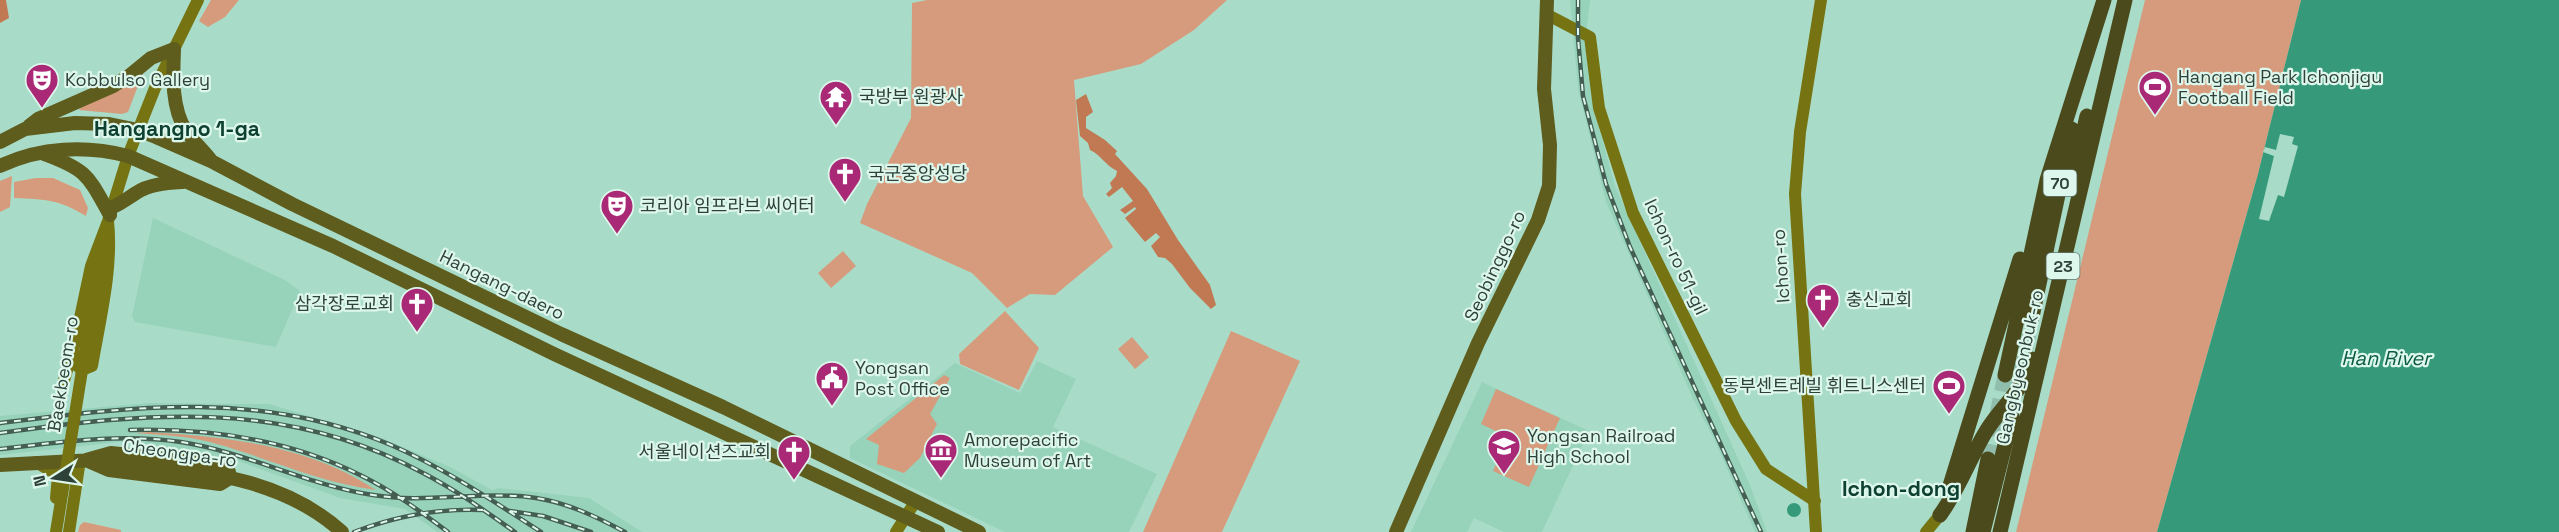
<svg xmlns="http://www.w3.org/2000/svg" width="2559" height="532" viewBox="0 0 2559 532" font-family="'Space Grotesk','Noto Sans KR',sans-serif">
	<rect width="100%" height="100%" fill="#a9dcc8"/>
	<path fill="#97d2bb" d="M1570,0H1590L1587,26L1594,109L1615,186L1750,485L1767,532H1755L1715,441L1694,401L1606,202L1578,88Z
		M153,218L285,280L300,291L276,347L135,322L132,316Z
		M1037,361L1076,379L1053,427L1157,474L1129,532H1005L850,458V446L955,363L1020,393Z
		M1482,382L1589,431L1542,532H1504L1474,518L1467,532H1411Z
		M149,403L269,404L379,437L450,467L492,490L499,488L589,498L642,532H437L405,509L340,498L238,461L127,441L0,455V416Z"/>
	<path fill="#d69b7c" d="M211,0H239L225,17L208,27L199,21Z
		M927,0H1227L1194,30L1141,64L1074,80L1083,196L1113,247L1055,295L1030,294L1007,308L972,273L860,223L867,204L911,118L912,3Z
		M2145,0H2301L2258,174L2157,532H2016Z
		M144,70L128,112L122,114L79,110L84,104Z
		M12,176L10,207L0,212V181Z
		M36,178H53L80,190L88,208L86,216C60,200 45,199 14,198V182Z
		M843,251L856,266L831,288L818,273Z
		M1005,311L1039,348L1019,390L960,364L959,354Z
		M1231,331L1300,361L1222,532H1143Z
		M1132,337L1149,357L1135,369L1118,349Z
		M944,375L950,378L930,414L937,424L920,458L904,473L877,464L879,445L866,439Z
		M1496,389L1560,418L1529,487L1493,471L1508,437L1481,424Z
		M149,432C228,437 308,445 376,490C321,483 270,459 217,444C191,436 162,435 135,433Z
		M84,522L121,530V532H78L80,525Z"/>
	<path fill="#c17953" d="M0,0H6L9,18L0,23Z
		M1086,94L1093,112L1086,117V128L1105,140L1117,151L1115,154L1147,189L1178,240L1210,285L1216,305L1211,309L1190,288L1172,264L1165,258L1158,257L1151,246L1160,237L1156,233L1145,242L1125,218L1136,209L1135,207L1125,214L1120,210L1133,201L1122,187L1109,197L1106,194L1112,188L1110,183L1116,176L1117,171C1105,165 1101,155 1090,150L1088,143L1080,136L1076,100Z"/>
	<path fill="#369a7a" d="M2301,0H2559V532H2157L2258,174Z
		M1787 510a7 7 0 1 1 14 0a7 7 0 1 1-14 0Z"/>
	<path fill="#a9dcc8" d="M2280,134L2294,137L2292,144L2298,146L2284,197L2278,195L2269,221L2259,219L2274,156L2263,152L2265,147L2276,150Z"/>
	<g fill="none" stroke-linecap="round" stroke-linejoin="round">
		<path stroke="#90bdac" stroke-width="15" stroke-dasharray="15 8" stroke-linecap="butt" d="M2012,417L2032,317
			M1988,459L2005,375"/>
		<path stroke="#767412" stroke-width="12" d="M1546,14L1590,37L1599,108L1633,213L1736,421L1766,469L1815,501
			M108,221C113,269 100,319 92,366L82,370L75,364L73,351L91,266L108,221L128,156L155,88L198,0
			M93,302L102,253
			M63,384L72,353
			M36,462L58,475L56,498
			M69,532L80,460
			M896,532L915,502
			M1816,532L1795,194L1800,132L1821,0
			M1926,532L1940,515"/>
		<path stroke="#5e5d1e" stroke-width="14" d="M29,126L38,119L113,86L129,76L151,58L174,49C173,75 171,107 186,131C193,141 203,150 210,159
			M0,142L25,129L75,123L109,124L138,130L156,137L211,161L292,204L561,334L723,407L979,532
			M44,154C88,170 88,176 110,215
			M0,166C40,147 86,145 128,156L333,246L554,354L938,532
			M111,208C124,202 125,200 136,193C149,184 168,183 183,182
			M111,453L221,465L229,472L228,479L220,484L109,470L86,460Z
			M0,465L94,460
			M1396,532L1478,343L1538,220L1549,186L1550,145L1544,89L1547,0"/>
		<path stroke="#4a4a1c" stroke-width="15" d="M2073,177L2087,116
			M2032,317L2072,129
			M2005,375L2047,180L2104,0
			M1949,489L2020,259
			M1940,515C1959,489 1969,460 1985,433C2001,406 2025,390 2032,359
			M1973,532L1988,459
			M1983,532L2012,417
			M2000,532L2125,0"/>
		<g stroke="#445e54" stroke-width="4.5">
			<path id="rail" d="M1578,0V38L1583,96L1606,184L1630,247L1761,532
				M0,423C136,406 261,390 391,445C444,468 493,501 541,532
				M130,430C209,428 288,439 360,475C391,490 420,511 448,532
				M0,433C149,412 285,399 423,473C456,490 485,511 515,532
				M0,449C61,442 120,433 181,442C246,452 307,485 373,495C427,504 482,490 536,498C568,503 597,517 625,532
				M510,511L543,516L591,532
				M354,532C396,516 438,508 483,510"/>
		</g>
		<use href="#rail" stroke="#def7ec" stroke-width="2" stroke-dasharray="7" stroke-linecap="butt"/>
		<path stroke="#767412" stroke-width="12" d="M56,532L93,302"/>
		<path stroke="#5e5d1e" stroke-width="14" d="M111,461C192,471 278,474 342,532"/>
	</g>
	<defs>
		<g id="theatre-pin" transform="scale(1.725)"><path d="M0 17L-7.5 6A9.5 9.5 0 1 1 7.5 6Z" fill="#aa2976" stroke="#def7ec"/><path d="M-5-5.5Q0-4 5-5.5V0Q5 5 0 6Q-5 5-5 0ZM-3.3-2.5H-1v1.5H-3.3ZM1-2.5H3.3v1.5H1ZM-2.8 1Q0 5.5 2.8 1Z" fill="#fff"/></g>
		<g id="stadium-pin" transform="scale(1.725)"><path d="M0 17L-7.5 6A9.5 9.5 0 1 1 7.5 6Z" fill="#aa2976" stroke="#def7ec"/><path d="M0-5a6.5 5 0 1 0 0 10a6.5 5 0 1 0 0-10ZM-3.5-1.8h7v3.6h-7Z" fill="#fff"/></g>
		<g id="temple-pin" transform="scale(1.725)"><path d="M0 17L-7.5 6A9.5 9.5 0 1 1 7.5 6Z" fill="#aa2976" stroke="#def7ec"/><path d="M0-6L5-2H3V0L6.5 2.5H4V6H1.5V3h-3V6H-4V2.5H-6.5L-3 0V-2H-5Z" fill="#fff"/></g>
		<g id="church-pin" transform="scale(1.725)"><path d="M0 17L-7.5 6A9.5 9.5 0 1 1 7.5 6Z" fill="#aa2976" stroke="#def7ec"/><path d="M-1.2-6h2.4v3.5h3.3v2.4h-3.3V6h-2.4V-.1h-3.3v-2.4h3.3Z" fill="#fff"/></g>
		<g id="civic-pin" transform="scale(1.725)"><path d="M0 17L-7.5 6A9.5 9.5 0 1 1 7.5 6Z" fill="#aa2976" stroke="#def7ec"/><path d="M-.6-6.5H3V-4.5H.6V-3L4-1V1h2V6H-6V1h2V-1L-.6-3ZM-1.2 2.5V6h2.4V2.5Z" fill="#fff"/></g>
		<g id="school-pin" transform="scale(1.725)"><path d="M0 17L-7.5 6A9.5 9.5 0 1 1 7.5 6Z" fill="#aa2976" stroke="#def7ec"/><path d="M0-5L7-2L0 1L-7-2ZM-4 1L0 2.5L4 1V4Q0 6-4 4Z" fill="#fff"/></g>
		<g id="museum-pin" transform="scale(1.725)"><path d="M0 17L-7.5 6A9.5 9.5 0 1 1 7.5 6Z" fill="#aa2976" stroke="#def7ec"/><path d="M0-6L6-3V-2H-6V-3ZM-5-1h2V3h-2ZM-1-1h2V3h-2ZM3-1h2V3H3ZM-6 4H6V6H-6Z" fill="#fff"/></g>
	</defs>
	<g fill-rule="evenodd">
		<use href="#theatre-pin" x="42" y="80"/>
		<use href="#stadium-pin" x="2155" y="87"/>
		<use href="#temple-pin" x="836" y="97"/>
		<use href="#church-pin" x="845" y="174"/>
		<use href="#theatre-pin" x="617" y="206"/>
		<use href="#church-pin" x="1823" y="300"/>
		<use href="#church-pin" x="417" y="304"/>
		<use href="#civic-pin" x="832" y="378"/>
		<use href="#stadium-pin" x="1949" y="386"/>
		<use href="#school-pin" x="1504" y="446"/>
		<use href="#museum-pin" x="941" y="450"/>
		<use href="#church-pin" x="794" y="452"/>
	</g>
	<g text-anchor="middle" stroke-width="4.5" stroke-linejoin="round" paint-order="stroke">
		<g fill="#def7ec" stroke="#63786f" stroke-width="1.5">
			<rect x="2043.5" y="170" width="33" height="26" rx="4.5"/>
			<rect x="2046.5" y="253" width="33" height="26" rx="4.5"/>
		</g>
		<g font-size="16" font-weight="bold" fill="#2e423a">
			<text x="2060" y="189">70</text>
			<text x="2063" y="272">23</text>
		</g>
		<g font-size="18" fill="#2e423a" stroke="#def7ec" text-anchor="start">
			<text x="2178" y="83">Hangang Park Ichonjigu<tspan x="2178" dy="21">Football Field</tspan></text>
			<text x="65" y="86">Kobbulso Gallery</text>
			<text x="859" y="103">국방부 원광사</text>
			<text x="868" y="180">국군중앙성당</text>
			<text x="640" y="212">코리아 임프라브 씨어터</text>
			<text x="1846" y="306">충신교회</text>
			<text x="394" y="310" text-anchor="end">삼각장로교회</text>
			<text x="855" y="374">Yongsan<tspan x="855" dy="21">Post Office</tspan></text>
			<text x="1926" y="392" text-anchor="end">동부센트레빌 휘트니스센터</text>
			<text x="1527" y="442">Yongsan Railroad<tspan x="1527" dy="21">High School</tspan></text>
			<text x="964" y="446">Amorepacific<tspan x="964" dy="21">Museum of Art</tspan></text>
			<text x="771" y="458" text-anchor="end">서울네이션즈교회</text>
		</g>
		<g font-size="18" fill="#2e423a" stroke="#def7ec">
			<text transform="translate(1676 257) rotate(65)" y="6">Ichon-ro 51-gil</text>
			<text transform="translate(1495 266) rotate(-65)" y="6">Seobinggo-ro</text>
			<text transform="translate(1781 266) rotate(-94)" y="6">Ichon-ro</text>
			<text transform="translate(502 285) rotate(26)" y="6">Hangang-daero</text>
			<text transform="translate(2020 367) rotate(-77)" y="6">Gangbyeonbuk-ro</text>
			<text transform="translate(63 374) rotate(-81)" y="6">Baekbeom-ro</text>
			<text transform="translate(180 453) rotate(8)" y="6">Cheongpa-ro</text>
		</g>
		<g font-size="20" font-style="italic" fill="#0a5b45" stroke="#def7ec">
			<text x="2386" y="365">Han River</text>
		</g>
		<g font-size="21" font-weight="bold" fill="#0e4131" stroke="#def7ec">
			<text x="177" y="136">Hangangno 1-ga</text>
			<text x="1901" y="496">Ichon-dong</text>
		</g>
	</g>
	<g transform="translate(54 478) rotate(258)" stroke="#def7ec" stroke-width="4.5" paint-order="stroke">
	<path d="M0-4.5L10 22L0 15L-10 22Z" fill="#2e423a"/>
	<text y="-9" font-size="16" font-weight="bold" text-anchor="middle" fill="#2e423a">N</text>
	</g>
</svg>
